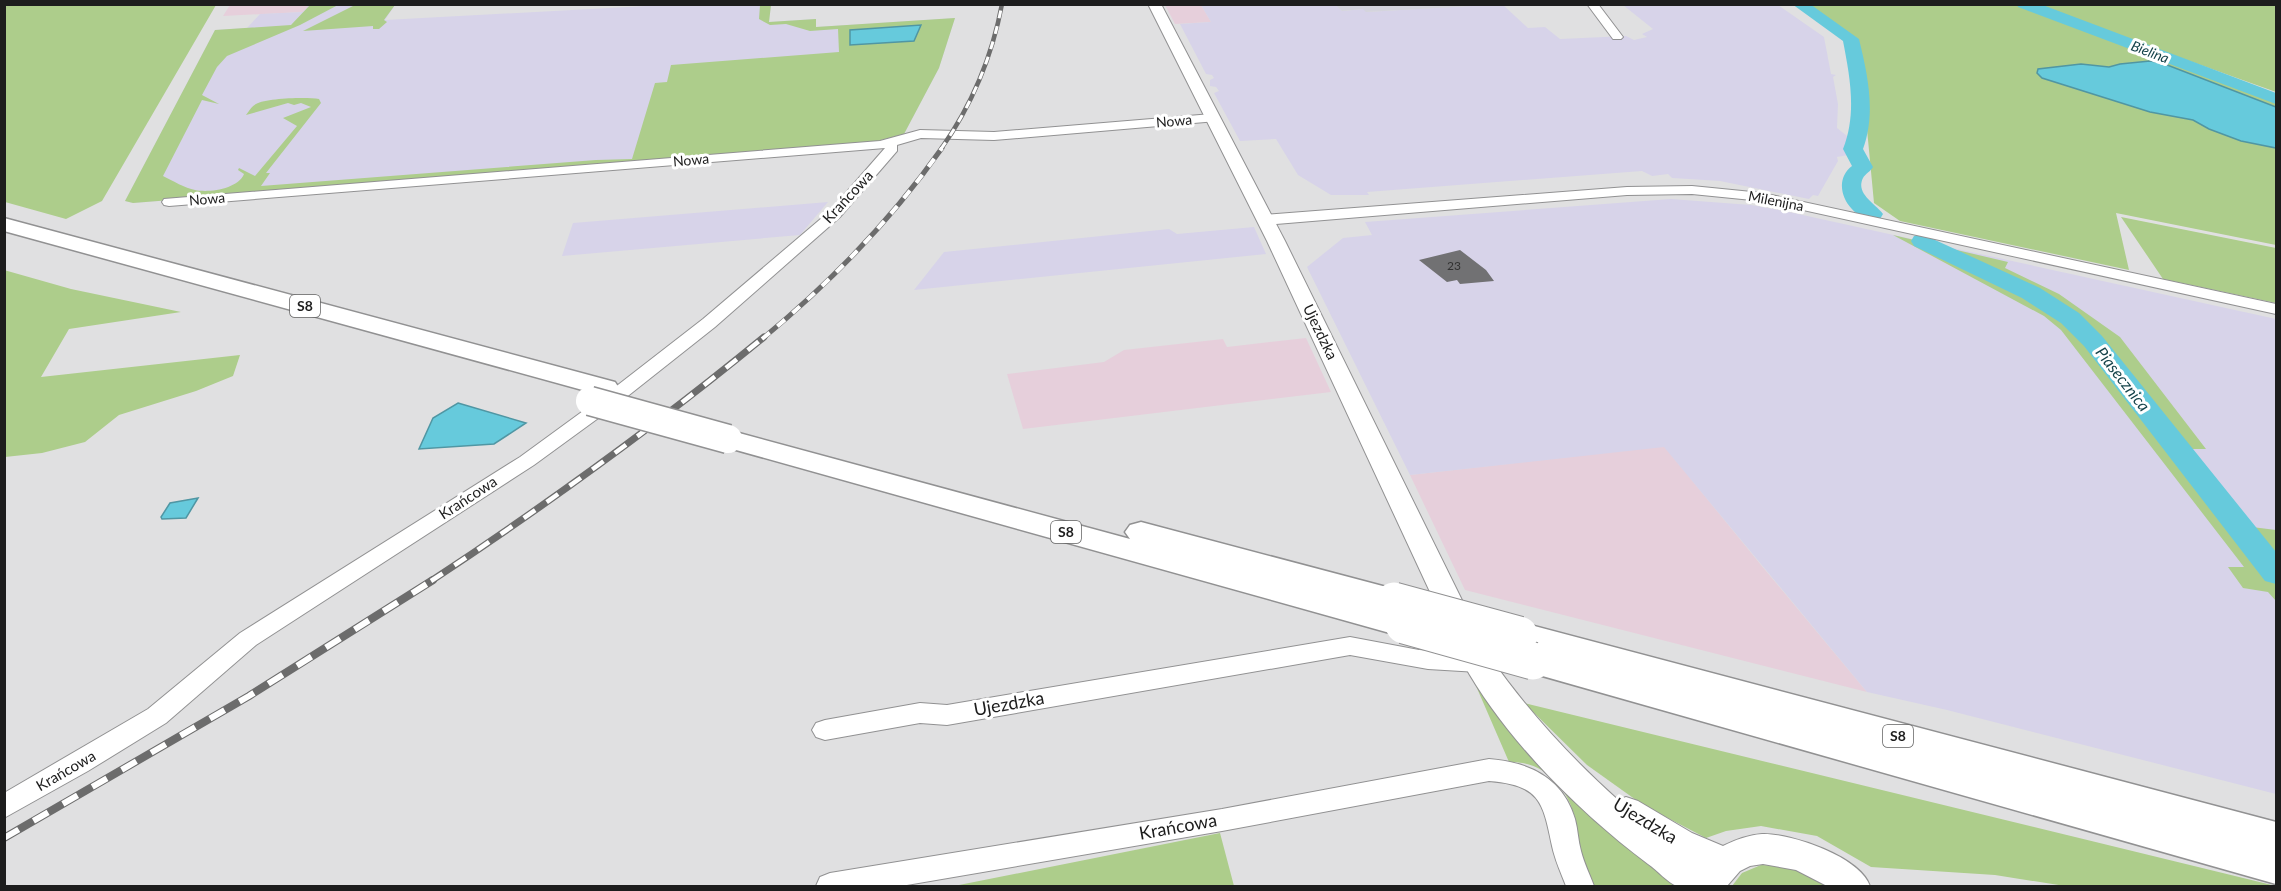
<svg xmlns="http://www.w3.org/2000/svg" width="2281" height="891" viewBox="0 0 2281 891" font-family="Lato,sans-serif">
	<rect width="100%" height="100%" fill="#e0e0e1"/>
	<path fill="#e6cfdb" d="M230,5H310L303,12L223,16Z
		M1165,5H1201L1211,22L1175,24Z
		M1306,338L1331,392L1023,429L1007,374L1104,362L1124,350L1223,339L1227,347Z
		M1664,446L1761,565L1867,692L1465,590L1410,475Z"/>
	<path fill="#d7d3e9" d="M310,4L395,5L385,20L664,5L771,4L769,22L816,19V27L955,18L939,68L904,134L881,140L879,144L133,203L125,201L215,30L247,28L260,14L303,12Z
		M1336,4L1342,11L1364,9L1367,12L1502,4L1528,28L1545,27L1560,39L1626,36L1634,40L1647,37L1642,34L1653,29L1623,5H1778L1824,37L1831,74L1836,75L1833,77L1838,104L1837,128L1847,136L1848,155L1837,157L1838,161L1818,196L1813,195L1809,199L1720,181L1672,178L1668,174L1652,176L1642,171L1367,192L1369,195H1331L1298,175L1276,139L1240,141L1214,93L1219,91L1216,87L1210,86V80L1214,78L1212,75L1206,74L1180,24L1211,22L1201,5Z
		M1671,199L1751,205L1789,212L2276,319V794L1947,710L1867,692L1664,447L1410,475L1307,267L1343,238L1372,235L1365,222Z
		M828,202L800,235L562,256L573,223Z
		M1254,227L1266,254L914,290L944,252L1169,229L1177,234Z"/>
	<path fill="#d4d4dd" d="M1336,5H1490L1366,12L1363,9L1342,11Z"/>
	<path fill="#adcd8b" d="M4,5H216L102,201L66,219L5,202Z
		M310,5H338L300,25L227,56L217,67L202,95L219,104L202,100L163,176C173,181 185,188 195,190C209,193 238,189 244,174L238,170L239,168L255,176L297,126L283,118L311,107L301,103L294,105L288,103L246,115C249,111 252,106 256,104C267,98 307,97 319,99L321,103L266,173H270L261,186L596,160L632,159L655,83L667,82L671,65L839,52L838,29L810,31L786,24L770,25L759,19L760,5H771L769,22L816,19V27L955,18L939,68L904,134L881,140L879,144L133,203L125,201L215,30L291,25Z
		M355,5H395L384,20L387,22L379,29H373V26L303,31Z
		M1800,5H2023L2276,101V245L2116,213L2129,270L1900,221L1874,203L1861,66L1853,39Z
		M2033,5H2276V92Z
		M2121,217L2276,248V303L2163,279Z
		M1893,235L2008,262L2005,268L2059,294L2120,337L2206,449H2191L2252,527L2276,530V601L2268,592L2243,588L2228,567H2244L2061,330L2044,316Z
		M4,270L71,289L181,312L69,329L41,377L240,355L233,376L196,391L119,415L85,442L42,453L5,457Z
		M1473,679L1499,715L1687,886H1593C1589,876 1584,866 1581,856C1577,844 1578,830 1575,818C1567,786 1543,761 1509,762Z
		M1524,703L2276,886H2065L1995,875L1871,867L1817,836L1761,826L1726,831L1706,838L1643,805L1587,765Z
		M1220,833L1234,886H954Z
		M1761,865C1790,866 1806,871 1831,886H1732L1742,873Z"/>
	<path fill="#66cadc" stroke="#5096a3" stroke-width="1.5" d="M921,25L914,41L850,45V30Z
		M2150,61L2162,63L2276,107V148L2241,141L2209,129L2193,120L2150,112L2042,78L2037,73L2038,69L2081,64L2109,67L2120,64Z
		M458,403L526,423L494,444L419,449L433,418Z
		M198,498L186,518L162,519L161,517L170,503Z"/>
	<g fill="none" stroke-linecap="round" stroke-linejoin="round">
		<path fill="#66cadc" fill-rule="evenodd" d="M1792,4H1810L1859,39C1868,76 1876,113 1863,149L1873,167C1871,171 1865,174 1863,178C1855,194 1876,204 1883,214L1880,219C1853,225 1827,185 1852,166L1843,149C1857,114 1850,77 1843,41Z
			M2017,4H2040L2276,93V104L2018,7Z
			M1922,234L2040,288L2079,313L2102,336L2276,552V584L2265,581L2084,346L2061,323L2022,298L1914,246L1911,241L1914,236Z"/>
	</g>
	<path fill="#717173" d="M1460,250L1486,270L1494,281L1460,284L1457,280L1447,282L1419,260Z"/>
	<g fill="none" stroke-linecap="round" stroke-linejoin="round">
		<g stroke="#919192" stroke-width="2">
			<path id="minor" d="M1587,4H1598L1623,37L1621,39H1613Z
				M1212,114L1218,118L1217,121L994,140L921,138L897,145V151L840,217L715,327L619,403L534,465L256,645L166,723L88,771L4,818V793L148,709L240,633L520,457L605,395L703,319L830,211L885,148L169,206L164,205L162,202L164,199L880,141L920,130L994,132Z
				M1692,186L1762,193L2276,304V314L1762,201L1692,194L1627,195L1265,225L1257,220L1265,215L1627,187Z
				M1350,637L1419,650L1478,654L1486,657L1490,663L1486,669L1478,672L1428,669L1350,655L947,725L920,723L825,740L816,737L812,730L816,723L825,720L920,703L947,705Z
				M1489,759C1529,762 1563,778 1575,819C1578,830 1578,841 1581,851C1584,863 1590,875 1594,886H1566C1561,873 1555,860 1552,846C1543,802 1540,785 1489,781L1222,831L901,886H816L820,877L830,873L1222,809Z"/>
		</g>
		<g stroke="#919192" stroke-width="2">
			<path id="major" d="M1148,4H1161L1285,241L1490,657C1527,710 1570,757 1618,800L1626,797L1638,801L1692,833L1723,846C1735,840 1748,835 1762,834C1792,833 1860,857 1870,886H1827L1796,870L1763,864L1750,866L1740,871L1727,886C1717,886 1685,889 1677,886C1668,883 1657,870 1648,864C1579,812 1505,739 1463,663L1267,241Z"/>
		</g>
		<g stroke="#919192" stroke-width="3">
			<path id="highway" d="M4,218L615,382L619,388L615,394L606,396L597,394L4,231Z
				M728,430L1130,539L1125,532L1130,525L1141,522L1394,589L1406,593L1411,601L1406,609L1399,611L1416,616L1421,625L1416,634L1404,637L718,445L714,439L718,433Z
				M1519,622L2276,822V884L1521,670L1516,661L1521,652L1527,650L1507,644L1502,635L1507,626Z"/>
		</g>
		<use href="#minor" fill="#fff" fill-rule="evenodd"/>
		<use href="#major" fill="#fff" fill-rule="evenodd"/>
		<use href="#highway" fill="#fff" fill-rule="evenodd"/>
		<g stroke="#6c6c6c" stroke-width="4.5">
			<path id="rail-far3" d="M941,149C972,105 992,57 1002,4"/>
		</g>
		<g stroke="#6c6c6c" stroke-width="5">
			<path id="rail-far2" d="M762,339C830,283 892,219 942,148"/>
		</g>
		<g stroke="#6c6c6c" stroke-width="7">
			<path id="rail-far1" d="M431,581C546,505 657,425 764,337"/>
		</g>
		<g stroke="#6c6c6c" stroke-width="8">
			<path id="rail" d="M4,838L249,696L433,580"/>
		</g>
		<use href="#rail-far3" stroke="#fff" stroke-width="3" stroke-dasharray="8" stroke-linecap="butt"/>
		<use href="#rail-far2" stroke="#fff" stroke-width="4" stroke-dasharray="10" stroke-linecap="butt"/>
		<use href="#rail-far1" stroke="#fff" stroke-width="4.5" stroke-dasharray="14" stroke-linecap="butt"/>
		<use href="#rail" stroke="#fff" stroke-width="6" stroke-dasharray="17" stroke-linecap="butt"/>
		<g stroke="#919192" stroke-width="31" stroke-linecap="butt">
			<path id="highway-bridge-far1" d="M590,401L728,439"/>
		</g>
		<g stroke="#919192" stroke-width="39" stroke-linecap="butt">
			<path id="highway-bridge" d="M1394,601L1519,635
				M1404,625L1533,661"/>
		</g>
		<use href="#highway-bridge-far1" stroke="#fff" stroke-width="28"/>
		<use href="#highway-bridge" stroke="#fff" stroke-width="37"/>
	</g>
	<g text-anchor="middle" stroke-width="6" stroke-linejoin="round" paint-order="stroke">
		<g font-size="12" fill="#323232">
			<text x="1454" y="270">23</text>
		</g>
		<g font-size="14" font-style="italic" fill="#15434a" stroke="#fff">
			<text transform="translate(2150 52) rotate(21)" y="5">Bielina</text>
		</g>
		<g font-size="14" fill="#1d1d1d" stroke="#fff">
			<text transform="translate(1174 121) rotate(-5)" y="5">Nowa</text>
			<text transform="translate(691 160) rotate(-5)" y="5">Nowa</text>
			<text transform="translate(207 199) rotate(-5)" y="5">Nowa</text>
			<text transform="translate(1776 201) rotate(11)" y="5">Milenijna</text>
		</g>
		<g fill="#fff" stroke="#616161" stroke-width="1.5">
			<rect x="290" y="295" width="30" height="22" rx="4.5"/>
			<rect x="1051" y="521" width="30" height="22" rx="4.5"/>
			<rect x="1883" y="725" width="30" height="22" rx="4.5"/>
		</g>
		<g font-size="14" font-weight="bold" fill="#1d1d1d">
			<text x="305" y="311">S8</text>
			<text x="1066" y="537">S8</text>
			<text x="1898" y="741">S8</text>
		</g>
		<g font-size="15" fill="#1d1d1d" stroke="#fff">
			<text transform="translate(848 197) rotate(-47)" y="5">Krańcowa</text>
			<text transform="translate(1320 332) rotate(64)" y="5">Ujezdzka</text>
			<text transform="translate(468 498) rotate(-33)" y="5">Krańcowa</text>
			<text transform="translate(66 771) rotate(-30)" y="5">Krańcowa</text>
		</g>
		<g font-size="16" font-style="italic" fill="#15434a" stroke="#fff">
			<text transform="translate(2123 379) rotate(52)" y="6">Piasecznica</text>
		</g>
		<g font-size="18" fill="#1d1d1d" stroke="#fff">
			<text transform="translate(1009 704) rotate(-10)" y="6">Ujezdzka</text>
			<text transform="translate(1645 821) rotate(31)" y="6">Ujezdzka</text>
			<text transform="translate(1178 827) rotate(-10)" y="6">Krańcowa</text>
		</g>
	</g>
	<rect width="2281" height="891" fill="none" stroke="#1d1d1d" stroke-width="12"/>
</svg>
